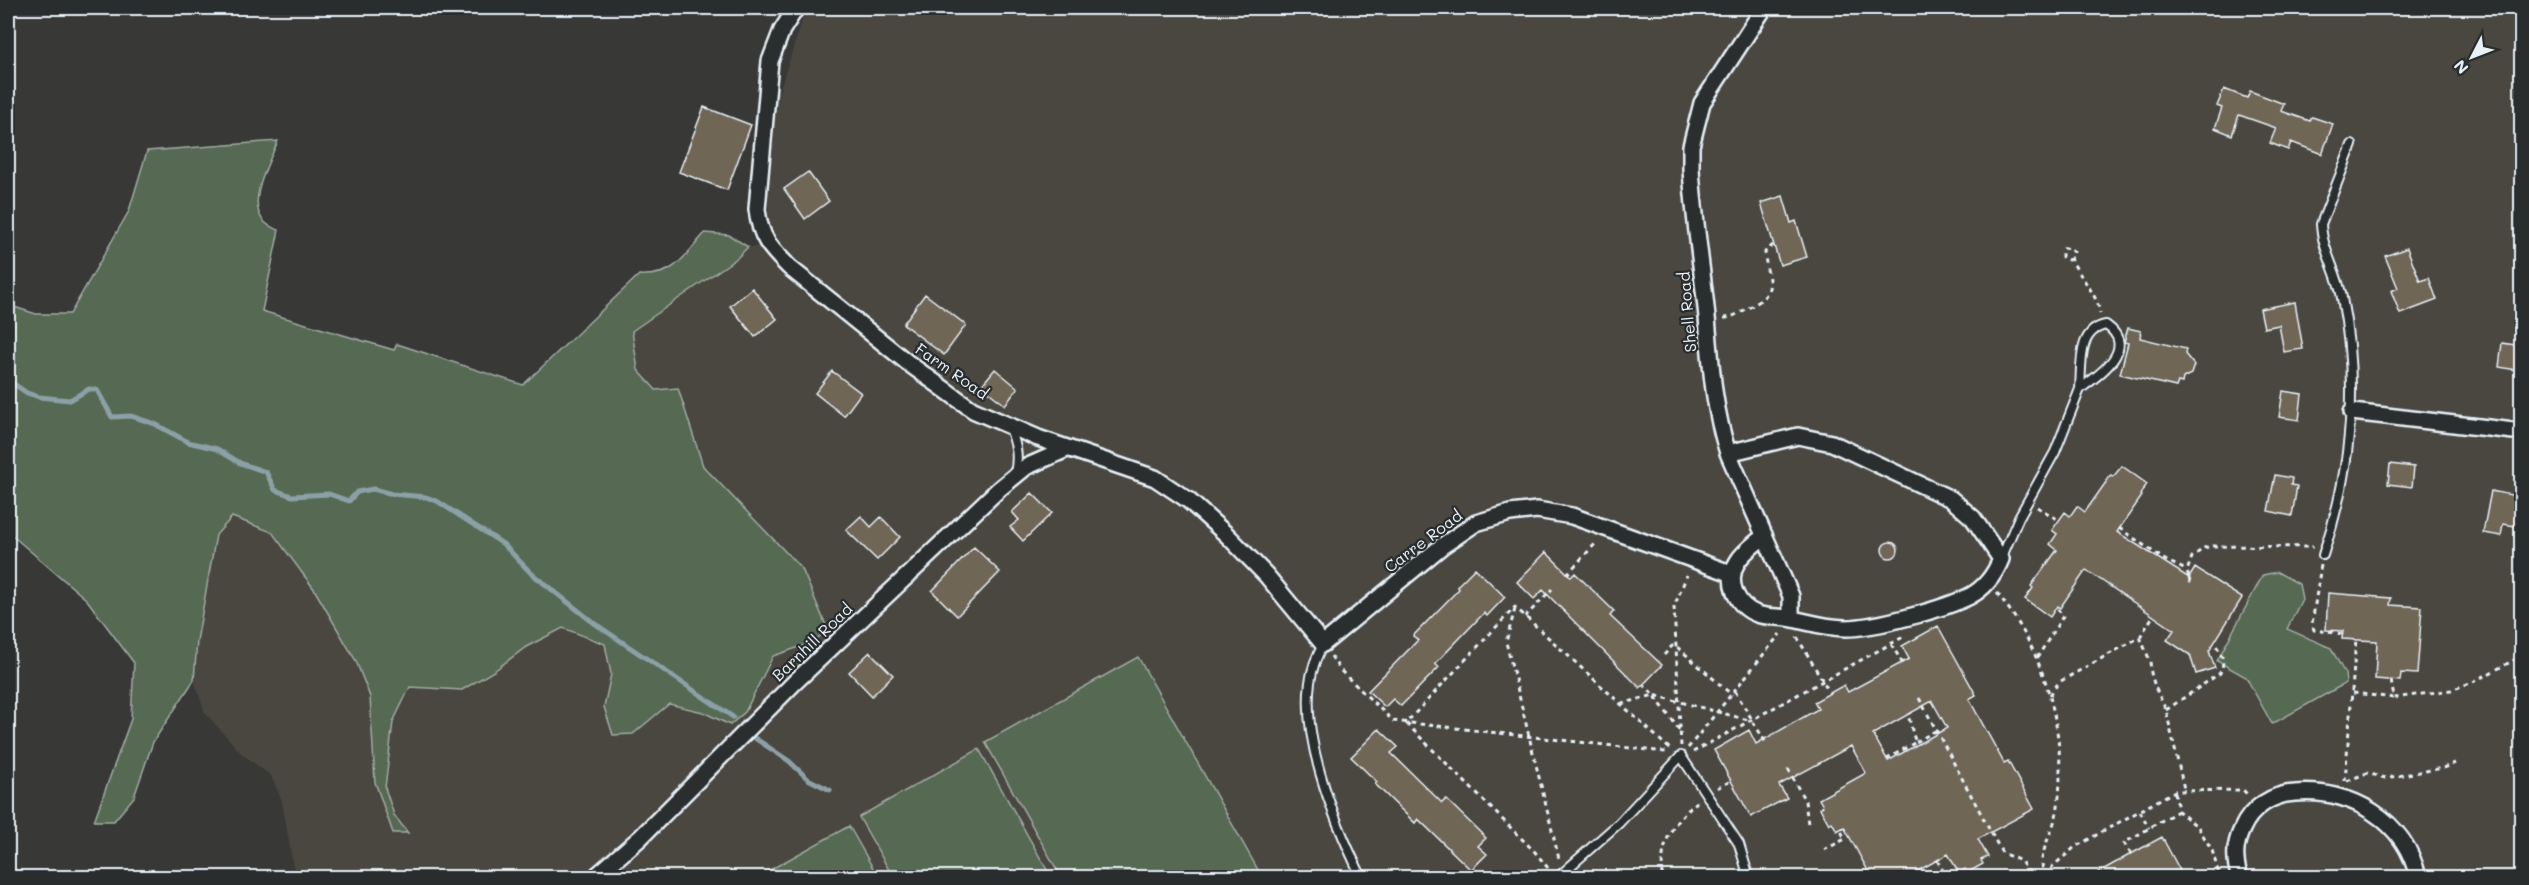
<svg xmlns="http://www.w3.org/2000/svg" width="2529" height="885" viewBox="0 0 2529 885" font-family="Mali,sans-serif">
	<rect width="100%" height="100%" fill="#383836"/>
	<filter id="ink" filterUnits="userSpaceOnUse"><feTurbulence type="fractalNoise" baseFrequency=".0167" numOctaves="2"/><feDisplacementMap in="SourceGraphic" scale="12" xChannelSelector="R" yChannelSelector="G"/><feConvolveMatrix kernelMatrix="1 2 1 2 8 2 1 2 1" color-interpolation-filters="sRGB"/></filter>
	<g filter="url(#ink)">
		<path fill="#494640" d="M810,8H2521V877H295L282,801L271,776L242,754L205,713L194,680L197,641L216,535L232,517L272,532L314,589L356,661L370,697L375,782L393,833L408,832L394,815L385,788L393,722L410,687L462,690L494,671L526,647L563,628L605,644L611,674L604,707L633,734L669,704L703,712L730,725L756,693L773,656L811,643L802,569L703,466L691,433L638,371L632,331L737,258L748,247L769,246L778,243L768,218L769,170L778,95L803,18Z"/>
		<path fill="#576953" stroke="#a0ada6" stroke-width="1.5" d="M278,141C267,167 237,218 279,230L262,311L394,350L397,344L523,385L639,275C675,277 683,257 705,233L729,235L748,247L737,258L632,331L638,370L656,390L678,388L703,466L802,569L828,630L811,643L773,656L745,712L730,725L703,712L669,704L633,734L613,735L604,707L611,674L605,644L563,628L526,647L494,671L462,690L410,687L393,722L385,788L394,815L408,833H393L375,782L370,697L356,661L314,589L272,532L232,517L216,535L197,641L194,680L153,742L134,797L114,821H94L131,719L134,663L87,600L8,532V305L36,314H70L129,211L147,151Z
			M2277,572L2299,584L2302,599L2287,629L2331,648L2345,674L2346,683L2272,724L2246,677L2217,661L2263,575Z
			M1138,657L1262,877H1061L985,742Z
			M979,749L1051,877H893L859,817Z
			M849,826L878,877H757Z"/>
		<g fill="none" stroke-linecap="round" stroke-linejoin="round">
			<path stroke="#8ba1a7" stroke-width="5" d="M8,380L27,393L39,397L70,400L89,389L97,390L112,417L131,416L155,424L188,442L217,449L240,463L266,472L275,490L292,496L329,494L349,501L357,492L373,489L392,494L426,497L437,501L503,544L531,573L594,623L733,717
				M753,737L789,761L808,779L830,790"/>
		</g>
		<path fill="#706657" stroke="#e8f1f8" stroke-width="1.5" fill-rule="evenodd" d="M2224,89L2247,98L2250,91L2284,104L2281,111L2310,121L2312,117L2333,124L2322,154L2291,142L2288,150L2270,143L2276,128L2239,115L2232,135L2215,128L2222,108L2217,106Z
			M704,107L751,125L727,190L679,172Z
			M808,172L829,201L805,219L784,189Z
			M1783,196L1791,223L1796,221L1807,257L1780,265L1761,203Z
			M2407,248L2420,281L2429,278L2437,300L2400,314L2391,291L2398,288L2385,256Z
			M752,288L777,319L755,337L730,306Z
			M925,294L966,325L944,355L903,324Z
			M2295,302L2303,349L2284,352L2279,325L2264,328L2260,309Z
			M2128,328L2141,331L2140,338L2186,349L2185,354L2194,365L2191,374L2183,378L2182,383L2178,382L2176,387L2120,374L2128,343L2124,342Z
			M2502,343L2522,346V371L2499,367Z
			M995,369L1018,388L1005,405L981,386Z
			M832,371L861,393L844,416L815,393Z
			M2283,391L2302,394L2299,420L2279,417Z
			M2390,464L2414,467L2412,487L2388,484Z
			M2122,466L2147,484L2140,495L2142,496L2117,532L2189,578L2195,568L2242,598L2209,651L2215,668L2196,674L2190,655L2167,640L2174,630L2086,570L2060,608L2057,606L2050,617L2025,599L2033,588L2031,586L2057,550L2050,544L2057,534L2052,530L2065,512L2070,516L2077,506L2085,512L2111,475L2113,477Z
			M2275,475L2292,478L2291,485L2297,486L2292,516L2268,511Z
			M2491,491L2522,497V527L2503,524L2501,536L2483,533Z
			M1032,493L1052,513L1023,541L1010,527L1019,520L1012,512Z
			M861,516L871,527L881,517L900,537L877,560L846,530Z
			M1882 550a8 8 0 1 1 16 0a8 8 0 1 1-16 0Z
			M974,547L1000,572L957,616L932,591Z
			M1546,552L1571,577L1575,573L1614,611L1610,616L1662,665L1640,688L1543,590L1534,599L1517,582Z
			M1475,568L1505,597L1487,616L1484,613L1435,664L1439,667L1401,706L1393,699L1385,707L1368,691L1418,640L1413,636L1459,589L1457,586Z
			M2328,593L2391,598L2390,605L2422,607L2417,674L2401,673L2400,681L2375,679L2377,641L2342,639L2343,631L2326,630Z
			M1938,626L1976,695L1969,699L2004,763L2008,761L2034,809L1978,839L1988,857L1981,860L1983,864L1967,873L1965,869L1959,873L1948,854L1905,878H1872L1844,827L1837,831L1832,822L1829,824L1820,808L1823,806L1819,799L1866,773L1851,746L1779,785L1787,798L1751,817L1714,750L1749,730L1756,744L1818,709L1814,702L1844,685L1848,692L1909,659L1902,646ZM1932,701L1947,728L1888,761L1873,734Z
			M870,652L893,675L872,696L849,672Z
			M1379,729L1398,747L1391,753L1442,803L1446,799L1486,838L1478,846L1487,854L1471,870L1418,819L1415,823L1375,784L1377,782L1351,757Z
			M2162,837L2184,878H2088L2131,854Z"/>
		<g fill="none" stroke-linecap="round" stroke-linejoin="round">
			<g stroke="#e8f1f8" stroke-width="12">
				<path id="lane" d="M2106,325C2139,348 2099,375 2080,389C2082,365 2077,330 2106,325Z
					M1010,428C1016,444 1019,456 1015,473
					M2323,555C2351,472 2359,384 2342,298C2338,273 2322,250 2321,224L2352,145
					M2001,559L2019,517L2055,452L2080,389
					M1323,644C1320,651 1316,658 1314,665C1294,726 1335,823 1362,878
					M1557,878L1619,823L1681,756L1739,844L1749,878"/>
			</g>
			<g stroke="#e8f1f8" stroke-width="20">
				<path id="street" d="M796,8L782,30L770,61L757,209C760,238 770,248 790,268L908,363L973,410L1038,438L1155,478L1188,500L1227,535L1266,575L1323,644L1442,546L1476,523L1510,513L1537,510L1572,516L1733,574
					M1764,8L1702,103L1691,146V169C1694,219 1702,267 1707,317C1711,365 1713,406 1728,453L1791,596V618
					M2352,412L2522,432
					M1728,453L1798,436L1832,443L1951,499L1973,518L2001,559C1995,574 1985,588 1970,596C1944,609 1875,628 1846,628C1827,628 1811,623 1793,619C1781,616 1769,618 1757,614C1736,606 1725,581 1738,561C1744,551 1755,544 1764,536
					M594,878L640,838L795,682L999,489L1026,467L1067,449
					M2240,878C2234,860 2234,846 2242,829C2251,808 2272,794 2295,793C2350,788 2406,820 2418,878"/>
			</g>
			<path stroke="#e8f1f8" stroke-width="3" stroke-dasharray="4.5 4.5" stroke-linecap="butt" d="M2071,259L2068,260L2062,257V251L2064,248L2071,249L2074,252L2071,259C2080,278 2098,294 2100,314
				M1724,318C1732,318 1739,313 1746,309C1782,291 1766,283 1765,252L1773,245
				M2037,507L2059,520
				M2119,528L2165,560L2186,570
				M2321,565L2312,624L2314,630L2343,634
				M1567,574L1597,542
				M2189,578L2190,582L2187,571L2192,557L2204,548L2212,546L2313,547
				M1997,593C2045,652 2067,730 2058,806C2056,824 2045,841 2042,859C2042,865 2043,872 2043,878
				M1515,609L1506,642L1559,859
				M1525,617L1552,589
				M1797,637L1830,693
				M2140,637L2150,661L2151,673L2155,687L2166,710L2184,789
				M1891,644L1905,667
				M1664,655L1672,646H1676L1732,695
				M1331,656L1340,670L1393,721L1666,752
				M2037,658L2063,616L2056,607
				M1643,684L1654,695L1680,731
				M1735,691L1766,743
				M2353,693L2394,698L2391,680
				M2050,695L2059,682L2140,637L2153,616
				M1919,698L2002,853L2021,861L2032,878
				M2394,698L2451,690L2473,682L2516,659
				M1621,704L1654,695L1752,721
				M2166,710L2220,673C2226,660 2222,654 2214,643
				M1916,742L1937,730
				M1681,746L1674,607L1687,575
				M1688,748L1780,634
				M1693,752L1905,636
				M1887,759L1916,742C1911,732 1912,724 1907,714
				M1788,769L1805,801L1808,824
				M2345,781L2356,639
				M2347,781L2367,773L2385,778L2443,768L2455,763
				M1717,788L1731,781
				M2175,792L2178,811L2198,827L2212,850L2220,878
				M2140,811L2149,828
				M1824,850L1845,839L1840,829
				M2131,854L2124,843L2178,811
				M1937,860L1947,878
				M1548,868L1535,852L1406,723L1515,607L1670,749
				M1662,875C1661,842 1672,822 1697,802
				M2049,878L2052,867L2075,847L2175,791L2243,790L2249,796"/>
			<use href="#lane" stroke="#2a2d2e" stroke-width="8"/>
			<use href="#street" stroke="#2a2d2e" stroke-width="15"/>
		</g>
	</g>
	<g text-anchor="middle" stroke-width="4.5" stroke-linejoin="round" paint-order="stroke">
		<g font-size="16" fill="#e8f1f8" stroke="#2a2d2e">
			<text transform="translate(1687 312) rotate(-95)" y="6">Shell Road</text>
			<text transform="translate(952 371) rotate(35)" y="6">Farm Road</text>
			<text transform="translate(1423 541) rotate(-37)" y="6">Carre Road</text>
			<text transform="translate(812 642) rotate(-44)" y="6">Barnhill Road</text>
		</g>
	</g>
	<rect width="2529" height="885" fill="none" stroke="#2a2d2e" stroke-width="30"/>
	<rect x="15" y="15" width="2499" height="855" fill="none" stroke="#e8f1f8" stroke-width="2" filter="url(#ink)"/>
	<g transform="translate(2472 57) rotate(228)" stroke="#2a2d2e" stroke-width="4.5" paint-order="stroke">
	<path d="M0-4.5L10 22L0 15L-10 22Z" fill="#e8f1f8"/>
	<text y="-9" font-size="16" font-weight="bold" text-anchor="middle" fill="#e8f1f8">N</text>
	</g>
</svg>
